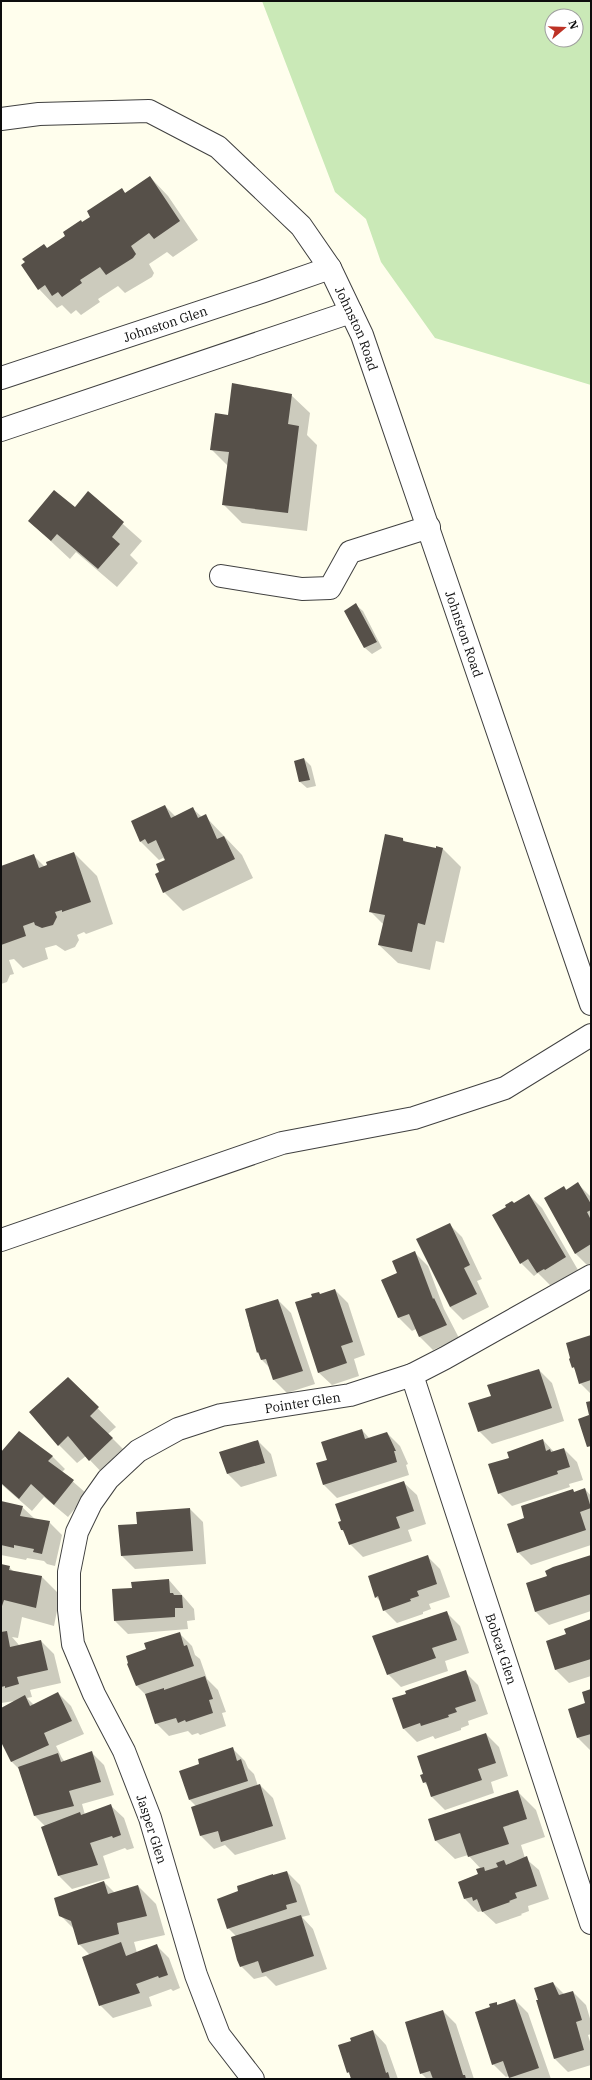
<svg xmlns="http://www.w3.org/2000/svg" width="592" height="2080" viewBox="0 0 592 2080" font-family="'IBM Plex Serif',serif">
	<rect width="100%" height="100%" fill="#fffeed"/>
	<path fill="#cae9b7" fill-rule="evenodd" d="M262,1H591V385L435,338L381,262L366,219L335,192ZM552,16H576V40H552Z"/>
	<path fill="#0003" d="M150,177L168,196L198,240L173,257L167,252L149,264L154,273L152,277L125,293L118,286L98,299L100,302L81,315L76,310L71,314L62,305L57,308L39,289L47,249L92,217L121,189L126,194Z
		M291,395L310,413L307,435L317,445L307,531L242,523L223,504L228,466L211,449L229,416Z
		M88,493L142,541L130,555L138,563L117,587L76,552L70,559L29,521L75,509Z
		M356,605L363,611L382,648L372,654L365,648L345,611Z
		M304,759L311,766L316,786L307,788L300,782L296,762Z
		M165,806L176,817L193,809L202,817L205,816L242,855L253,878L183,911L164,892L161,872L166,861L163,858L159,860L141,842L132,822Z
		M403,839L406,843L437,849H443L461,867L444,943L436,941L430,970L398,963L379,945L384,925L370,911Z
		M74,853L97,876L113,924L86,934L84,932L77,935L79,940L75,947L65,951L56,945L45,948L48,959L23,968L14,959L9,960L14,974L10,975L7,982L1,984V867L34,856L45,867Z
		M578,1184L591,1197V1265L588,1266L575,1253L564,1187L567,1190Z
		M529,1195L542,1208L578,1270L551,1286L538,1273L534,1276L521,1263L514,1204Z
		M449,1224L462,1237L482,1279L477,1281L489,1307L463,1320L450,1307Z
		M415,1253L428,1266L444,1309L459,1338L433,1350L420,1337L416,1329L412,1331L399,1318L382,1280L398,1273Z
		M335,1290L348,1303L365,1355L354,1359L359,1376L332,1385L318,1372L321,1295Z
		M278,1300L291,1313L315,1384L287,1393L274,1380L270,1368L262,1360L249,1325Z
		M591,1336V1394L580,1383L576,1371L573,1367Z
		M539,1370L552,1383L564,1421L492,1444L479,1431L492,1396Z
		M68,1378L116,1427L108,1434L131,1457L108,1479L86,1456L77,1463L59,1445Z
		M362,1430L370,1439L387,1433L400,1446L408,1464L406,1465L409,1475L337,1498L324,1485L317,1464L328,1460Z
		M543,1440L554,1452L564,1449L577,1462L583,1480L569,1484L570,1487L512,1506L499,1493L510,1459Z
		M258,1441L271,1454L277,1476L241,1487L228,1474L221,1452Z
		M1,1454L52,1456L65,1469L62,1472L87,1494L68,1517L44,1497L32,1511L1,1484Z
		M403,1482L417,1495L426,1524L408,1530L412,1541L363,1557L350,1544L346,1534L342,1530Z
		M585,1489L591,1496V1545L531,1565L518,1552L526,1519L573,1490L575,1493Z
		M1,1502L22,1507L35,1519L49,1522L62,1535L55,1566L47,1564L44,1561L27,1558L26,1560L1,1555Z
		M190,1509L203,1522L206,1564L135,1569L122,1556L120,1526L138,1525Z
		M427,1556L440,1569L450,1597L429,1604L431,1609L423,1612V1614L397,1623L384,1610L381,1602L376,1597Z
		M591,1556V1611L549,1625L536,1612L527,1584L548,1577Z
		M1,1565L9,1567L14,1572L42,1577L60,1595L54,1626L22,1617L18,1638L12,1637L19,1645L41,1641L54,1654L61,1683L30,1690L32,1697L27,1698L34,1705L58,1693L71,1706L84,1734L56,1746L62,1758L65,1762L91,1752L104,1765L114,1795L82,1804L85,1815L110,1805L124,1818L134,1848L127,1850L125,1848L103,1856L110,1878L72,1889L59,1876L45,1826L35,1816L19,1769L11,1761L1,1740V1709L15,1701L1,1703Z
		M169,1580L194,1609L195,1620L187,1621L188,1629L128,1634L115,1621L133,1588Z
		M447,1613L460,1626L469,1653L445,1661L448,1671L401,1687L388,1674Z
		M591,1620V1676L569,1683L556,1670L547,1642L567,1635Z
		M179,1633L192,1646L195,1655L200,1659L207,1679L218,1690L226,1712L222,1713L226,1726L200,1735L198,1733L192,1735L188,1731L169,1736L156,1723L147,1696L137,1686L148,1650Z
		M465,1672L478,1685L488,1714L468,1721L469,1725L461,1728V1730L435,1739L433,1736L417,1742L404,1729L393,1699Z
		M591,1690V1751L578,1738L569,1709L587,1704Z
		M486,1734L499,1747L508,1776L491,1782L494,1793L445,1810L432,1797L429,1787L424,1782Z
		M232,1748L245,1761L248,1768L254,1774L258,1786L260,1785L273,1798L286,1839L235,1855L225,1845L214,1849L201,1836L196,1806L190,1800L201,1765Z
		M517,1791L536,1810L545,1837L521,1845L525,1858L539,1870L549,1899L528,1906L529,1911L521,1914L522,1915L496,1924L482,1911L478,1912L465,1899L459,1882L479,1874L481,1869L468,1855L455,1859L436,1841L429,1820Z
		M287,1872L300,1885L310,1915L302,1917L313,1929L327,1969L276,1986L266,1976L254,1979L241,1966L237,1937L228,1928L274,1876Z
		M104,1882L115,1893L138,1886L156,1904L165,1935L134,1942L137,1953L156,1945L169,1958L180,1988L173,1991L171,1989L149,1997L152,2006L113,2018L100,2005L90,1955L79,1944L75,1930L60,1915Z
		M553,1983L565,1995L573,1992L586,2005L591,2022V2034L588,2035L591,2045V2065L568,2072L555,2059L537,2001Z
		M515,2000L528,2013L551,2079H511L509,2076L506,2077L493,2064L491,2008L496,2003L498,2005Z
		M443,2011L456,2024L474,2079H427L421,2073Z
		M373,2031L386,2045L398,2079H352L348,2072L352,2042Z"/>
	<path fill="#565049" d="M150,176L180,221L154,239L149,233L131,246L136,254L133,258L106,275L100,267L80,280L82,283L62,297L58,292L52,296L45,285L38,290L21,265L25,262L22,259L44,244L47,248L65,236L63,232L81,220L82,222L90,217L87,211L122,188L125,193Z
		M232,383L292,394L288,424L299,426L288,513L222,505L229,452L210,450L215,413L228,415Z
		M54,490L75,507L88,491L124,522L112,537L120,544L98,569L57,534L51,541L28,521Z
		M356,603L377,642L364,648L344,611Z
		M304,758L310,780L299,782L294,761Z
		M165,805L171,818L193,807L198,818L206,814L217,839L224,836L235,859L163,893L155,874L159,872L156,864L165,860L156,840L148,844L145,839L140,842L131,821Z
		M385,834L403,838V841L436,848V846L443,848L425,925L418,923L412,952L378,945L385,915L369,912Z
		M74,852L91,902L62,912V910L55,912L57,917L53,925L42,928L35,925L34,922L23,926L26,936L1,945V866L34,854L39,868L47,865L46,862Z
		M578,1182L591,1204V1210L587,1212L591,1220V1244L575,1254L544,1198L564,1186L566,1190Z
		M529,1194L566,1257L545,1270L544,1269L537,1273L528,1259L520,1264L492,1215L506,1207L505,1205L512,1201L514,1203Z
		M450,1223L470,1265L464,1268L477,1294L450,1307L416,1239Z
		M415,1251L433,1299L434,1298L447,1325L419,1337L409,1314L398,1318L381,1280L397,1273L392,1261Z
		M335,1289L353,1342L341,1346L347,1363L318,1373L295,1302L312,1297L311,1294L319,1292L320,1294Z
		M278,1299L303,1371L273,1380L266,1359L261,1360L258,1352L257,1353L245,1309Z
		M591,1335V1380L579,1384L574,1367L572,1368L569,1359L570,1358L566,1343Z
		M539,1369L552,1408L478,1432L468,1403L491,1396L487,1385Z
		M68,1377L99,1407L90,1416L113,1438L89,1461L68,1436L58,1446L29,1412Z
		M591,1401V1446L587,1447L578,1419L589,1415L586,1402Z
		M362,1429L365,1439L387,1432L396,1451H394L397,1462L323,1485L316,1463L327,1460L321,1442Z
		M19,1431L53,1456L48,1461L74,1480L54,1505L31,1484L19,1499L1,1483V1452Z
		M543,1439L546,1451L550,1449L551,1452L564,1448L570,1467L557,1471L558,1474L498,1494L488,1464L509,1458L507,1452Z
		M258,1440L265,1463L227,1474L219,1452Z
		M404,1481L414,1511L396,1517L400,1528L349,1545L343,1530H341L338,1522L341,1521L335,1504Z
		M585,1488L591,1508L580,1512L586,1530L517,1553L507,1524L524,1518L521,1506L573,1489L574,1492Z
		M1,1501L23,1506L20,1516L50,1521L42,1554L33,1552L34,1549L14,1545V1548L1,1545Z
		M190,1508L193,1551L121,1556L118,1525L137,1524L136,1512Z
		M428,1555L437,1584L417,1591L419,1596L410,1599L411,1601L383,1611L378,1596L375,1598L368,1576Z
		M591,1555V1594L535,1612L526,1583L547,1576L545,1571L553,1567Z
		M1,1564L10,1566L9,1570L42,1576L36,1608L4,1600L1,1609Z
		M169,1579L170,1593H173L174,1595H182L183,1608H175V1617L114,1621L112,1589L132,1588L131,1582Z
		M447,1611L457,1640L432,1648L436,1658L387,1675L372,1636Z
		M591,1619V1659L555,1670L546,1641L566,1634L564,1629Z
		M7,1631L10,1647L41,1640L48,1670L17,1677L19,1684L5,1688V1686L1,1687V1632Z
		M180,1632L184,1646L187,1645L194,1666L136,1686L127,1664L128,1663L126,1656L146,1649L144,1643Z
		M466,1670L476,1701L455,1708L457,1712L448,1715L449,1717L421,1726L420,1723L403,1729L392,1698L406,1694L405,1691Z
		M205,1676L213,1699L209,1700L213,1713L186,1722L185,1720L178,1723L176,1718L155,1724L145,1694L164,1688V1690Z
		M591,1689V1734L577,1738L568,1709L585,1703L582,1692Z
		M58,1692L72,1721L44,1733L49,1745L11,1762L1,1742V1708L25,1695L30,1706Z
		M486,1733L496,1763L478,1769L482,1780L431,1797L426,1782L423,1783L420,1775L423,1774L417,1756Z
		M233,1747L237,1761L241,1759L248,1781L189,1800L179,1771L199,1764L198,1759Z
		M92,1751L101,1782L69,1791L74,1806L34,1816L18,1767L58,1753L61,1762Z
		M260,1784L273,1826L221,1842L218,1831L200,1836L191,1807Z
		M518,1790L527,1819L503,1827L509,1844L468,1857L460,1833L435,1841L428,1819Z
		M111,1804L121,1835L113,1838L112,1836L90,1843L98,1865L58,1876L41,1827L80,1812L81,1815Z
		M527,1856L537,1886L515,1893L517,1898L509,1901L510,1902L482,1912L477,1899L473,1901L472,1897L464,1899L458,1882L478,1874L476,1869L484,1867L485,1871L498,1867L496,1863L504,1860L506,1865Z
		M287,1871L297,1902L286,1905L287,1909L227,1929L217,1899L238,1891L237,1886L273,1874V1875Z
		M104,1881L108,1894L138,1885L147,1916L117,1923L119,1934L78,1945L71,1921L59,1916L54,1898Z
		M301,1915L314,1956L262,1973L258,1961L240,1967L237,1960L231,1937Z
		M121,1942L126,1956L157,1944L168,1975L159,1978L158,1976L136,1984L140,1993L99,2006L82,1957Z
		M553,1982L559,1995L573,1991L582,2020L576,2022L584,2050L554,2059L536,2000H538L534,1988Z
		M515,1999L539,2068L509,2078L503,2061L492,2065L475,2012L490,2007L489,2004L497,2002V2005Z
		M443,2010L463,2075H465L466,2079H433L430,2071L420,2074L405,2022Z
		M373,2030L386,2073L388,2072L390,2079H351L349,2072L347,2073L338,2045L351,2041L350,2038Z"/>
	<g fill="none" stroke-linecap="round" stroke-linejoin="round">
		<g stroke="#404040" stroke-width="24">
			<g id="minor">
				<path id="s1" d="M1,119L39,114L149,111L218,147L301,226L330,268L362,335L591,1004"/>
				<path id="s2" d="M1,378L264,291L330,268"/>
				<path d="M1,430L351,312"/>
				<path d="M221,576L302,589L330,588L350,552L429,527"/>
				<path d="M1,1240L282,1143L414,1118L505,1088L591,1035"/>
				<path id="s3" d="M412,1375L591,1923"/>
				<path id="s4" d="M253,2079L219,2035L196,1975L150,1818L124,1751L94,1694L73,1644L69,1610V1572L77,1532L91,1503L108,1479L138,1451L178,1429L221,1415L350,1395L412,1375L445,1358L591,1276"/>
			</g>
		</g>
		<use href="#minor" stroke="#fff" stroke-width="22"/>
	</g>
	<g text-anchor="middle" stroke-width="4" stroke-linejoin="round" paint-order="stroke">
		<g font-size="13" fill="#0d0d0d" stroke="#fff">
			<text dy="5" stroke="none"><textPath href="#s2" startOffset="173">Johnston Glen</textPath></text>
			<text dy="5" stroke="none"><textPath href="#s1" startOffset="458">Johnston Road</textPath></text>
			<text dy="5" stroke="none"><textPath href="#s1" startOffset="782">Johnston Road</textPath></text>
			<text dy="5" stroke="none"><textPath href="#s4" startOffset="863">Pointer Glen</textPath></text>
			<text dy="5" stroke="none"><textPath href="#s3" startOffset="288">Bobcat Glen</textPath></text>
			<text transform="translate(152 1829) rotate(72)" y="5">Jasper Glen</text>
		</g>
	</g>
	<rect width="592" height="2080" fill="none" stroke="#0d0d0d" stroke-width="4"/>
	<g transform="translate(564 28) rotate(71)"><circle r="19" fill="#ffffff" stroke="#9e9e9e"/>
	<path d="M0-3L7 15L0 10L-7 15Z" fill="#bd3225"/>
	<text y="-6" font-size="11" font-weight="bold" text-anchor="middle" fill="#0d0d0d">N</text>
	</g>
</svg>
